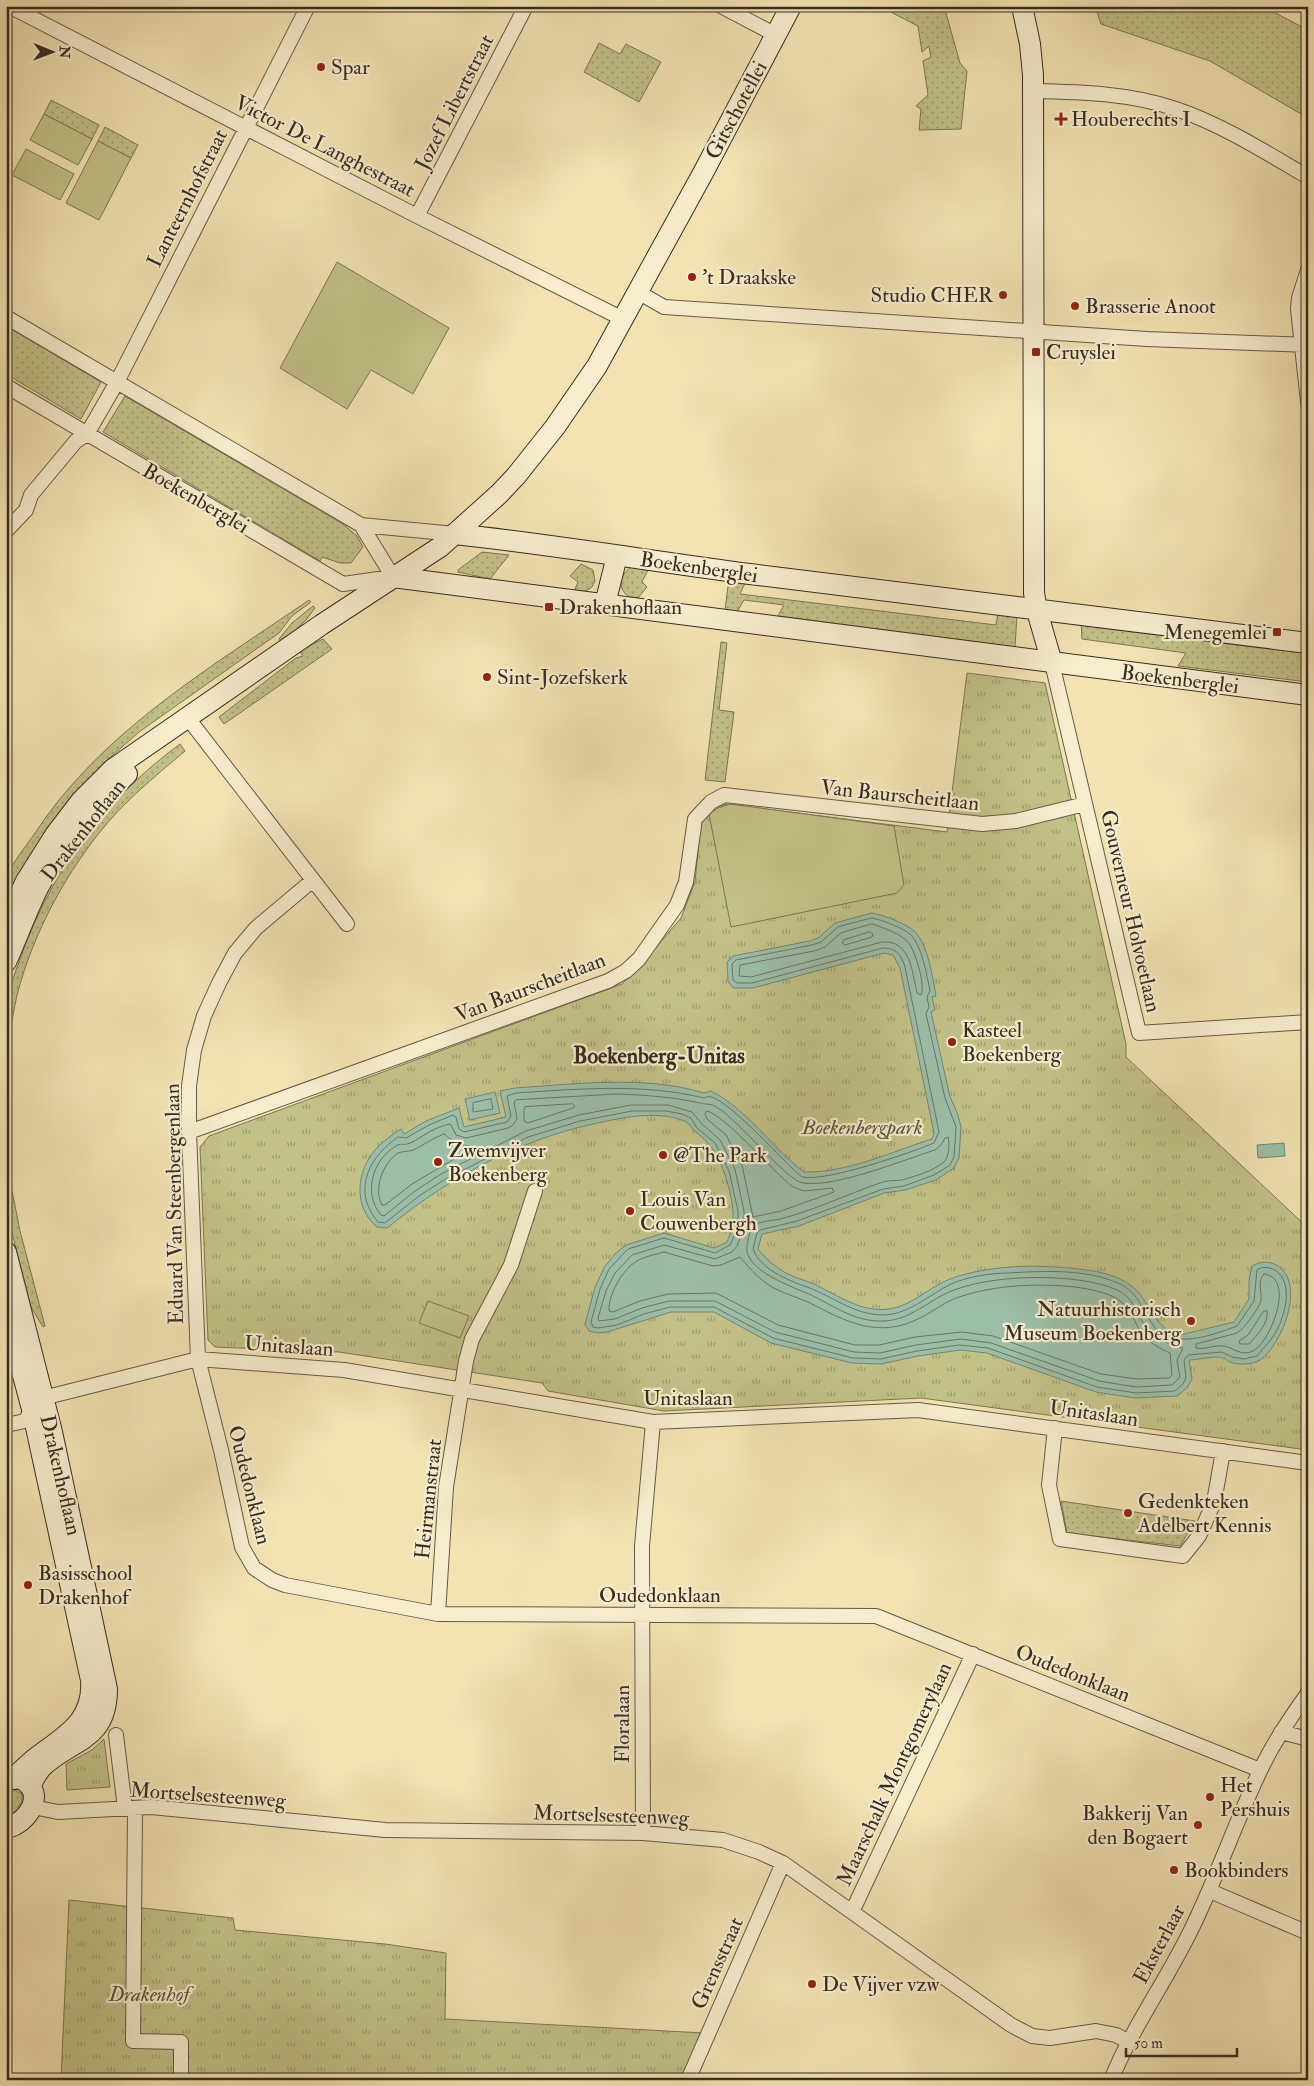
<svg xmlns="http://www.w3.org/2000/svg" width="1314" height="2086" font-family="'IM FELL Double Pica',serif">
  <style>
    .grass { fill: url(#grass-dots); stroke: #7c7655 }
    .park { fill: url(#park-tufts); stroke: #7c7655 }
    .pitch { fill: #c2c188; stroke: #7c7655 }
    .water { fill: #9cbea9; stroke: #738473 }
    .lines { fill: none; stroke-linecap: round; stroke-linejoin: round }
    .shore { stroke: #697566; stroke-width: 1 }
    .street-casing { stroke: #655a46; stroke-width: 16 }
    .secondary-casing { stroke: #362c22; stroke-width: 22 }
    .street { stroke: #f7edce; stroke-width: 14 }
    .secondary { stroke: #f7edce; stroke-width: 20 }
    .poi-dot { fill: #8f2418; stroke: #f7edce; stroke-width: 2 }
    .labels { text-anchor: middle; stroke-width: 4.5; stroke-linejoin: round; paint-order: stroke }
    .poi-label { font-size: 21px; fill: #362c22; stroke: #f7edce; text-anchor: start }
    .street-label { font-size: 21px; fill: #362c22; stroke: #f7edce }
    .park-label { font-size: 21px; font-style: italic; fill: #59513c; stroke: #f7edce }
    .neighbourhood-label { font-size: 22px; font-weight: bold; fill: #362c22; stroke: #f7edce }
  </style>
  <defs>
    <pattern id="grass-dots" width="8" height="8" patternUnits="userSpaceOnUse" patternTransform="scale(1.25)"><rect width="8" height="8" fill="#c2c188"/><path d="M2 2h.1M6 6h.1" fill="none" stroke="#9e9d6f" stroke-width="1.8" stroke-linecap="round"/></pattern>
    <pattern id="park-tufts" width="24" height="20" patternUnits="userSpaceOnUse" patternTransform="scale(1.25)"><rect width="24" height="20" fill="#c2c188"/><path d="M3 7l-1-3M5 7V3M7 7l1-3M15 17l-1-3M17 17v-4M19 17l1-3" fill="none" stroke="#9e9d6f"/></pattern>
  </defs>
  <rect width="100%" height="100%" fill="#f3e3b3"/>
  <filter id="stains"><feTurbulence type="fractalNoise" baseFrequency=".004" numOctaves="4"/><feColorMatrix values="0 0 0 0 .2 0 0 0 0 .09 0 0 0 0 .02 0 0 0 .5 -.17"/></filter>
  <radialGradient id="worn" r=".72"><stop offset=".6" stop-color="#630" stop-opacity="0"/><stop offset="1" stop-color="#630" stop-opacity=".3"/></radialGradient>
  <path class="grass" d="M 879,6 L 944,6 L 960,63 L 967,71 L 961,129 L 919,130 L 921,109 L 916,106 L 928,95 L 923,61 L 931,57 L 929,46 L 922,52 L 918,26 Z
    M 1095,6 L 1262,6 L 1308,30 L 1308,118 L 1210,61 L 1101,24 Z
    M 599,43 L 620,54 L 626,44 L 661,62 L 639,102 L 584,72 Z
    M 51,100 L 99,125 L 92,139 L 44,114 Z
    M 105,127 L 138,145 L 131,158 L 98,141 Z
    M 6,326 L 101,382 L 81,419 L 6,374 Z
    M 125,396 L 343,524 L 357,536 L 363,547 L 351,563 L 340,563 L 322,557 L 320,561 L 103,432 Z
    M 482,552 L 509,555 L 490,579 L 458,572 L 458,570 Z
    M 581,564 L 593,570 L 595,581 L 592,587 L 586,591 L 577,591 L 575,589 L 578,582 L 570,576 Z
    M 631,567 L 649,568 L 642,582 L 647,587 L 638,598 L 629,597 C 617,588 619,576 631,567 Z
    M 729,578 L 746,581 L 740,594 L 996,625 L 998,613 L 1017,615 L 1015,647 L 778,616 L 784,605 L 744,600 L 737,612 L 725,610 Z
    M 309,600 L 311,602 L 292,616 L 279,633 L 139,732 L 105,762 L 70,800 L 6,901 C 6,895 5,888 6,882 C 9,866 24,849 33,836 C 100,732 210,668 309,600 Z
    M 313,606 L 315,608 L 306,620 L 282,643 L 279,639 L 292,623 Z
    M 1081,621 L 1308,647 L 1308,682 L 1178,666 L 1186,653 L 1082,639 Z
    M 323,639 L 332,649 L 224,724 L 219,717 L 296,658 L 303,656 L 299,651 Z
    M 721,642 L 727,643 L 719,710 L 734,712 L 725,782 L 705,780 Z
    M 180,744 L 185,751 C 159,773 132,795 109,821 C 67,870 33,933 17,995 C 13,1014 10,1033 6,1051 C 6,1036 4,1020 6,1005 C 9,987 17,968 23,951 C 55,865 107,798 180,744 Z
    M 6,1160 L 20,1231 L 45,1326 L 43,1327 L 31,1307 L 6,1209 Z
    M 1061,1501 L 1195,1521 L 1180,1546 L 1067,1533 Z
    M 15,1790 L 22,1794 L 22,1801 L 16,1811 L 6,1815 L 6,1793 Z"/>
  <path class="park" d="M 967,673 L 1045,683 L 1126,1044 L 1126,1057 L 1308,1228 L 1308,1450 L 921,1398 L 664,1411 L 548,1391 L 542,1383 L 339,1352 L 215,1347 L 208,1340 L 200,1147 L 209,1136 L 622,984 L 647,958 L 681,918 L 695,882 L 701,822 L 716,807 L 727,804 L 947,832 Z
    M 104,1739 L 110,1787 L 67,1790 L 66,1764 L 92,1750 Z
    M 69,1900 L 233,1918 L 235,1930 L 385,1944 L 446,1953 L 445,2019 L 704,2033 L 684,2080 L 61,2080 Z"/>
  <path class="pitch" d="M 44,114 L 92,139 L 78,165 L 30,140 Z
    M 98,141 L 131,158 L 99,220 L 66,203 Z
    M 26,149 L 74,174 L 60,200 L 12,175 Z
    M 337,262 L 449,328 L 413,394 L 371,370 L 347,409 L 280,368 Z
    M 730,804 L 894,826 L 904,885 L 897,893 L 731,927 L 709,814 L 718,808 Z
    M 428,1301 L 469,1316 L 460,1338 L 419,1323 Z"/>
  <path class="water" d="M 872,913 C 883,915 908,924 915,932 C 928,945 933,978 936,996 L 932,997 L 935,1010 L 931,1012 L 950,1097 L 957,1112 L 961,1127 L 959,1158 L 954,1168 L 936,1180 L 905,1190 L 884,1193 L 799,1226 L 762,1234 L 758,1249 C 766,1259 775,1267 786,1273 C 795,1278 805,1280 814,1284 C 837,1295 862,1313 889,1309 C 912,1306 929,1287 950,1279 C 988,1265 1037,1264 1078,1269 C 1097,1271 1122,1275 1137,1291 C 1152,1307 1156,1330 1180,1335 L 1234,1322 L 1249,1299 L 1249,1280 L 1252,1266 C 1259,1262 1266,1261 1274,1264 C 1308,1279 1283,1344 1260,1360 C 1253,1365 1237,1365 1230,1362 C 1227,1361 1226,1358 1223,1358 C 1216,1355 1197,1360 1189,1360 L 1192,1379 L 1187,1388 L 1177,1396 L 1135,1398 L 1096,1392 L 987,1353 L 960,1350 L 918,1356 L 881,1364 L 852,1363 L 771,1343 L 714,1312 L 671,1312 L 607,1332 L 597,1333 L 589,1331 L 585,1324 L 595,1287 L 605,1266 L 616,1253 L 626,1245 L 664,1233 L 714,1248 L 727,1242 C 729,1237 731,1232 732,1227 C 737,1207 724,1163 711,1147 C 704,1137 694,1132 687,1122 C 664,1112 636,1115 612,1120 C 526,1136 455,1173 387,1228 L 377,1227 C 353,1207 356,1171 376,1149 C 383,1141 392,1135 401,1129 L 404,1134 L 426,1121 L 459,1108 L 464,1127 L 506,1117 L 500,1091 L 515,1088 C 577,1084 644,1075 704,1093 L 711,1091 C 748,1110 771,1147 804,1172 C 847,1173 891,1152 932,1139 L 934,1133 L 900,968 L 893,955 L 884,953 L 753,988 L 733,988 L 728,981 L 727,962 L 733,956 L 810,941 L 818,938 L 835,923 Z
    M 495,1092 L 500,1113 L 470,1120 L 465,1099 Z
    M 1284,1143 L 1285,1156 L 1258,1158 L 1257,1145 Z"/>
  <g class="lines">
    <path class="shore" d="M 872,918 C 882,920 904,928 911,935 C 922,946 927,976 930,991 L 927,997 L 929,1007 L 926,1014 L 945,1098 L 956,1127 L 954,1157 L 950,1165 L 934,1175 L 904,1186 L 883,1189 L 797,1221 L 760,1230 L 757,1233 L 753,1249 C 761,1270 788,1280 807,1287 C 832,1296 853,1314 881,1315 C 906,1316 928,1296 949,1285 C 965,1277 991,1273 1008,1273 C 1045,1271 1090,1268 1124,1286 C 1139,1295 1143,1311 1153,1325 C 1171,1351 1213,1335 1237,1326 L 1254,1301 L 1257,1270 C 1262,1266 1269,1267 1275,1270 C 1293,1282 1286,1311 1278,1328 C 1273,1339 1264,1347 1257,1356 L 1244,1359 L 1232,1357 L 1222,1352 L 1188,1355 L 1184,1360 L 1186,1378 L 1183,1384 L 1175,1391 L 1136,1393 L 1097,1387 L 988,1348 L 959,1345 L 917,1351 L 881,1359 L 853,1358 L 773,1338 L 714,1307 L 670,1307 L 644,1314 L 617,1325 L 598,1328 L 593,1327 L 591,1322 L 600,1289 L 609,1269 L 628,1249 L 664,1238 L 715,1253 L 730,1245 L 738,1228 L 738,1211 L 729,1171 L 715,1143 L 697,1128 L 691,1118 L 682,1114 L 666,1111 L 632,1111 L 580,1121 L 528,1137 L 444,1180 L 419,1196 L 385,1223 L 378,1222 C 352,1191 368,1158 398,1137 L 406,1138 L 429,1125 L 453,1115 L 456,1117 L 459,1129 L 464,1132 L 507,1122 L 511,1116 L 507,1096 L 516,1093 C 579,1089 642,1083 704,1098 C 706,1097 709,1096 711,1097 C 729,1101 778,1155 794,1170 C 797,1173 800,1176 803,1177 C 826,1182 910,1153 934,1143 L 939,1132 L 905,967 C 901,955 897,948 883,948 L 752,983 L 737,983 L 733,980 L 732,964 L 736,960 L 812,945 L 821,942 L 838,927 Z
      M 872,924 C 882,927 901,934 908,942 C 915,950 926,986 921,995 L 917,993 C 912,972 911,940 882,942 L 751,977 L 739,976 L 740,965 L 814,951 L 825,947 L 841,933 Z
      M 870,932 L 873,934 L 872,937 L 845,945 L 842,943 L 844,940 Z
      M 617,1094 C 645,1095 673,1097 700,1103 C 707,1105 712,1103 718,1108 C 738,1120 787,1181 803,1183 C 835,1188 903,1160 935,1150 L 941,1145 L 945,1138 L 948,1137 C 950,1144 949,1157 944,1162 C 933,1171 916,1176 902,1180 C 895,1181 887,1180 880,1183 C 848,1194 817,1209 784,1218 C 776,1221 762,1220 755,1225 C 750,1229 748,1240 747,1246 C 743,1270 793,1287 809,1294 C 832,1305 855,1322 882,1321 C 911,1321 929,1299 954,1290 C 989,1277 1041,1275 1078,1280 C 1092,1282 1108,1285 1121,1292 C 1137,1302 1138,1320 1150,1331 C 1159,1341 1170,1344 1183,1348 L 1177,1360 L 1180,1377 L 1172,1385 L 1136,1387 L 1099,1381 L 991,1343 L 961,1339 L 916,1345 L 880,1353 L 854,1352 L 775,1332 L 715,1301 L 669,1301 L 642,1308 L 615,1319 L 599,1321 L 598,1318 L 606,1291 L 615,1273 L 632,1255 L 664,1245 L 715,1259 L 732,1252 L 737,1246 L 744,1229 L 744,1211 L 735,1169 L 720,1140 L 701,1123 L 692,1112 L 668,1105 L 631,1105 L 579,1115 L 526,1131 L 441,1174 L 415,1191 L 384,1216 L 381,1215 C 363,1194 372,1160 396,1146 C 400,1143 403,1145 407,1144 C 415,1142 423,1135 431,1131 C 436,1128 443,1126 449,1124 L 451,1125 L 456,1135 L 466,1138 L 508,1128 L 513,1125 L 517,1119 L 514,1102 L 516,1100 Z
      M 491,1099 L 493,1109 L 473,1112 L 473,1103 Z
      M 573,1104 L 575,1106 L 573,1108 L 528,1123 L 524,1121 L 524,1109 L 525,1107 Z
      M 707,1111 C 725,1115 773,1172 793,1187 L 804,1191 L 832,1188 L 834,1192 L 781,1211 L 753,1217 L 742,1165 L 726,1135 L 707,1119 L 705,1114 Z
      M 444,1134 L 457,1144 L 470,1146 L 471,1149 L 412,1184 L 385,1205 L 382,1205 C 373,1189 383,1163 398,1153 C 402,1151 408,1152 413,1150 C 424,1145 433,1138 444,1134 Z
      M 664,1252 L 713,1266 L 721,1265 L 740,1257 C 751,1270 763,1284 780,1291 C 789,1295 799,1298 808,1302 C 847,1322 879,1340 922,1317 C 934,1311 946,1301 959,1297 C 995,1285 1037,1283 1075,1287 C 1089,1289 1107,1292 1119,1300 C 1131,1308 1134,1322 1142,1334 C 1148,1342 1161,1349 1170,1353 L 1172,1375 L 1169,1378 L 1137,1379 L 1101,1374 L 993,1336 L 962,1332 L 915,1337 L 879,1345 L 855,1345 L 778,1325 L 716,1293 L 668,1294 L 640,1301 L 613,1312 L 609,1311 C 608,1296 621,1272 634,1263 C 642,1257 654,1255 664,1252 Z
      M 1264,1274 C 1296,1277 1271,1342 1253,1351 C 1241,1357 1233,1347 1223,1346 C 1214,1345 1204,1350 1196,1348 L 1196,1344 L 1237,1333 C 1244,1329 1259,1308 1261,1301 C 1262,1292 1257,1280 1264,1274 Z
      M 1264,1311 L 1267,1311 C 1269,1323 1257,1335 1249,1344 L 1240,1344 L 1239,1341 L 1248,1335 Z"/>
    <g class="street-casing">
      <path id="street" d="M 9,6 L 417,216 L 623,319
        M 721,6 L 776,35
        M 1032,91 C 1080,92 1130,93 1176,109 C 1223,125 1265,152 1308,177
        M 417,216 L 526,6
        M 1308,270 L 1299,298 L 1298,309 L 1308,402
        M 638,292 L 664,307 L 1147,339 L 1308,345
        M 6,317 L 361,525 L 455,534
        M 6,386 L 343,584 L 393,577 L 361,525
        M 6,531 L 26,510 L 31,495 L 76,441 L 87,434 L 117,382 L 308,6
        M 1052,663 L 1139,1033 L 1308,1022
        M 187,717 L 347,924
        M 313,880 L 256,928 L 235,953 L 219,983 L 204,1016 L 194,1050 L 189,1086 L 189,1132 L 198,1359 L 221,1450 L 242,1547 L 254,1568 L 272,1580 L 285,1585 L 438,1614 L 876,1616 L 1260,1770
        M 189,1132 L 608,981 L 626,971 L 639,959 L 677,905 L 686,882 L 695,819 L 711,802 L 724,795 L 982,824 L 1016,821 L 1085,804
        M 43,1398 L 198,1359 L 344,1370 L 653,1422 L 918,1410 L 1308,1463
        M 6,1425 L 25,1421 L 32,1409
        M 1055,1428 L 1049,1485 L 1060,1539 L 1183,1556 L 1199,1536 L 1214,1502 L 1223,1451
        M 438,1614 L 446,1487 L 466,1361 L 472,1339 L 511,1265 L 535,1191
        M 1281,1732 L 1308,1739
        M 116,1735 L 125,1808
        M 33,1807 L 58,1812 L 151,1807 L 385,1830 L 643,1833 L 723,1840 L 759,1852 L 783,1863 L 1011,2025 L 1032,2036 L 1050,2038 L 1096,2031 L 1116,2035 L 1129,2042
        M 135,1808 L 133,2041 L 181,2042 L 181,2080
        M 643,1833 L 642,1546 L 653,1422
        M 1210,1891 L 1308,1933
        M 852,1912 L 973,1654
        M 688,2080 L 783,1863
        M 1111,2080 C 1133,2026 1167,1980 1192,1928 C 1217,1877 1235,1823 1260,1771 C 1273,1743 1290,1718 1308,1693"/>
    </g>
    <g class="secondary-casing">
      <path id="secondary" d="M 1022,6 L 1030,44 L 1033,75 L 1034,593 L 1037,611 L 1052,663
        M 455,534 C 554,545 652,561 750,574 C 936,598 1122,621 1308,643
        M 393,577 L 1308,695
        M 605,604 L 617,556
        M 6,925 L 26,881 L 55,835 L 81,801 L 113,769 L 321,625 L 440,547 L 499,494 L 516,476 L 555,427 L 597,366 L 703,173 L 791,6
        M 6,962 C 17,938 26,912 38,888 C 58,849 94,804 127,774
        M 6,1252 L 52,1432 L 107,1689 C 107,1741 72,1739 43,1766 C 37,1772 34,1779 30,1786
        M 6,1312 L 32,1409 L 91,1680 C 95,1735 43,1742 14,1779
        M 6,1828 C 28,1824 48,1792 21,1779"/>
    </g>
    <use href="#street" class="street"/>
    <use href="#secondary" class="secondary"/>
  </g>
  <g class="poi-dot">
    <circle cx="321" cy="67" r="5"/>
    <path d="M1058.5 111.5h5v5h5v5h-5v5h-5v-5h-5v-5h5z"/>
    <circle cx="692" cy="277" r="5"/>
    <circle cx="1003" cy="295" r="5"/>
    <circle cx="1075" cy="306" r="5"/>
    <rect x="1031" y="347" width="10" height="10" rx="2.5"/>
    <rect x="544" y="602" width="10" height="10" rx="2.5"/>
    <rect x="1272" y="627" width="10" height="10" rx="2.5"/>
    <circle cx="487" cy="677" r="5"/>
    <circle cx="952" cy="1042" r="5"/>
    <circle cx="663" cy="1155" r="5"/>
    <circle cx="438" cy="1162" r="5"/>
    <circle cx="630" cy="1211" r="5"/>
    <circle cx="1191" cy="1321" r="5"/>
    <circle cx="1128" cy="1513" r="5"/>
    <circle cx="28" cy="1585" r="5"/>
    <circle cx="1210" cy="1797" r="5"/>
    <circle cx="1198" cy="1825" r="5"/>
    <circle cx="1174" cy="1870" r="5"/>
    <circle cx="812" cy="1984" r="5"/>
  </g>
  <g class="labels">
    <g class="poi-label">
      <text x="331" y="74">Spar</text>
      <text x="1071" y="126">Houberechts I</text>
      <text x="702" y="284">'t Draakske</text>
      <text x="993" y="302" text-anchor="end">Studio CHER</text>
      <text x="1085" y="313">Brasserie Anoot</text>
      <text x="1046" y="359">Cruyslei</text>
      <text x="559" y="614">Drakenhoflaan</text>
      <text x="1267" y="639" text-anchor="end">Menegemlei</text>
      <text x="497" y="684">Sint-Jozefskerk</text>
      <text x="962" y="1037">Kasteel<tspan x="962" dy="24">Boekenberg</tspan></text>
      <text x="448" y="1157">Zwemvijver<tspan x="448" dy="24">Boekenberg</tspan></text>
      <text x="673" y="1162">@The Park</text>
      <text x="640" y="1206">Louis Van<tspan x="640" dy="24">Couwenbergh</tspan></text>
      <text x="1181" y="1316" text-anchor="end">Natuurhistorisch<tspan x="1181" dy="24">Museum Boekenberg</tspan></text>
      <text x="1138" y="1508">Gedenkteken<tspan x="1138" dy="24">Adelbert Kennis</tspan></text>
      <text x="38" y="1580">Basisschool<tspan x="38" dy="24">Drakenhof</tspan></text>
      <text x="1220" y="1792">Het<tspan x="1220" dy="24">Pershuis</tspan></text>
      <text x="1188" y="1820" text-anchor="end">Bakkerij Van<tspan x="1188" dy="24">den Bogaert</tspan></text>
      <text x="1184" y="1877">Bookbinders</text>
      <text x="822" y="1991">De Vijver vzw</text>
    </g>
    <g class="street-label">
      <text transform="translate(454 102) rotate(-63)" y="7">Jozef Libertstraat</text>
      <text transform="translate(736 110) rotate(-62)" y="7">Gitschotellei</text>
      <text transform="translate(325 146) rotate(27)" y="7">Victor De Langhestraat</text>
      <text transform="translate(187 198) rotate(-63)" y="7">Lanteernhofstraat</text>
      <text transform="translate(196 498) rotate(30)" y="7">Boekenberglei</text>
      <text transform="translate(699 567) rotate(8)" y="7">Boekenberglei</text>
      <text transform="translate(1180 679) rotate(7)" y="7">Boekenberglei</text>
      <text transform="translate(900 795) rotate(6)" y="7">Van Baurscheitlaan</text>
      <text transform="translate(83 830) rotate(-52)" y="7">Drakenhoflaan</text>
      <text transform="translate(1131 911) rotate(77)" y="7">Gouverneur Holvoetlaan</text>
      <text transform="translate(530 987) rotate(-21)" y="7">Van Baurscheitlaan</text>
      <text transform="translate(174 1204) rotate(-91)" y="7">Eduard Van Steenbergenlaan</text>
      <text transform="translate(289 1346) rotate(4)" y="7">Unitaslaan</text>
      <text x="688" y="1405">Unitaslaan</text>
      <text transform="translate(1094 1413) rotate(8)" y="7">Unitaslaan</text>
      <text transform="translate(61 1475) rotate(77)" y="7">Drakenhoflaan</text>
      <text transform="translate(250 1485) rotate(76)" y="7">Oudedonklaan</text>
      <text transform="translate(428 1499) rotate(-84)" y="7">Heirmanstraat</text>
      <text x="660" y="1602">Oudedonklaan</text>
      <text transform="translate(1073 1673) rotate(22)" y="7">Oudedonklaan</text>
      <text transform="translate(622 1724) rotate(-90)" y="7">Floralaan</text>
      <text transform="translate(894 1774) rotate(-65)" y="7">Maarschalk Montgomerylaan</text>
      <text transform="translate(208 1795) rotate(4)" y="7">Mortselsesteenweg</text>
      <text transform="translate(611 1815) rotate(2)" y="7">Mortselsesteenweg</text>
      <text transform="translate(1159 1944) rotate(-62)" y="7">Eksterlaar</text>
      <text transform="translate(717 1963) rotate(-66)" y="7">Grensstraat</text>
    </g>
    <g class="park-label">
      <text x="862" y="1134">Boekenbergpark</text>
      <text x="149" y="2001">Drakenhof</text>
    </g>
    <g class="neighbourhood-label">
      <text x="659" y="1063">Boekenberg-Unitas</text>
    </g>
  </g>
  <rect width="1314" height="2086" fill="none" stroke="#f3e3b3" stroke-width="25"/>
  <rect x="8" y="8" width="1299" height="2071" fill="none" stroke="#362c22" stroke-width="2.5"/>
  <rect x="12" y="12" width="1289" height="2061" fill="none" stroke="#362c22"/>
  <g transform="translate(52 52) rotate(91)" stroke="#f7edce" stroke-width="4" paint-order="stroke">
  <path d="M0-4L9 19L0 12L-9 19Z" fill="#362c22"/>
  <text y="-8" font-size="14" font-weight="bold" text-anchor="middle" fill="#362c22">N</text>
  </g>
  <path d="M1126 2048v8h111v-8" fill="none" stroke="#362c22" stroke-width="2.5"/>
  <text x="1134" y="2048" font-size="15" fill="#362c22" stroke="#f7edce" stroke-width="4" paint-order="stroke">50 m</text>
  <rect width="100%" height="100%" filter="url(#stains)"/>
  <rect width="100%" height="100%" fill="url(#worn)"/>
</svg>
